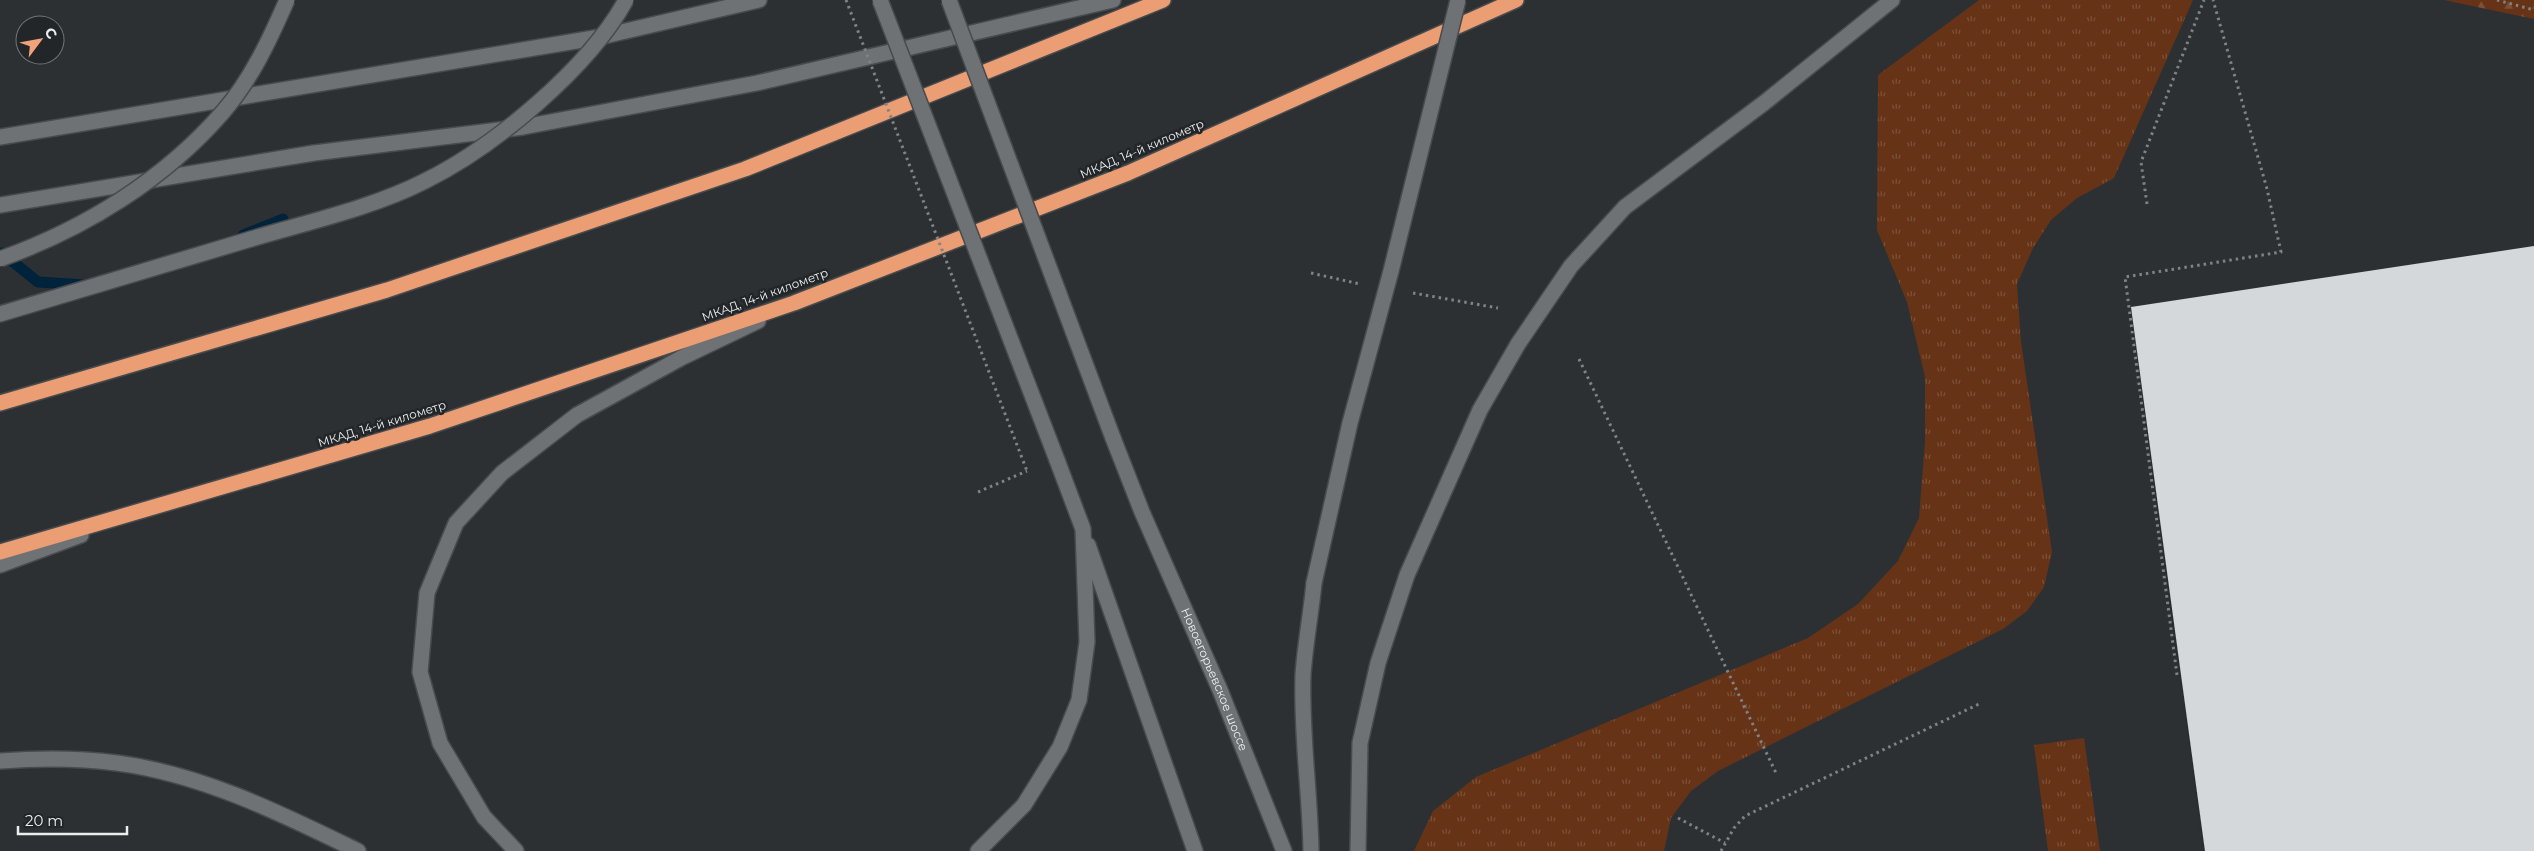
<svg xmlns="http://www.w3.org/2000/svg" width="2534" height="851" font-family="Montserrat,sans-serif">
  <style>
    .grass { fill: url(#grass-tufts) }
    .forest { fill: url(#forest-firs) }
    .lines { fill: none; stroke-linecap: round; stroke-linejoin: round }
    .stream { stroke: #00233c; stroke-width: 11 }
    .building { fill: #d5d8db; filter: url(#shadow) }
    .secondary-casing { stroke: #484b4d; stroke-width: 18 }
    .highway-casing { stroke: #484b4d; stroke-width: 18 }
    .path { stroke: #808284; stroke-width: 3; stroke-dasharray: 2.5 4; stroke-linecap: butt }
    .secondary { stroke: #6f7275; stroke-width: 15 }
    .highway { stroke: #eb9d74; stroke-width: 15 }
    .secondary-bridge-casing { stroke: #484b4d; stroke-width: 18; stroke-linecap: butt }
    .path-bridge { stroke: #808284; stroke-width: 3; stroke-dasharray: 2.5 4; stroke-linecap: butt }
    .secondary-bridge { stroke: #6f7275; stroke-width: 15 }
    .labels { text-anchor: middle; stroke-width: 5; stroke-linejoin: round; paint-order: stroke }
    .street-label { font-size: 12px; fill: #ebedef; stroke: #232628 }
  </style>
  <defs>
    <pattern id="grass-tufts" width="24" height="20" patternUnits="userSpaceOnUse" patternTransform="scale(1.25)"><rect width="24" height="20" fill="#663316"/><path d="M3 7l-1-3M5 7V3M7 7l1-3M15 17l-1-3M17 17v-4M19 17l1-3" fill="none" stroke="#7c5138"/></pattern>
    <pattern id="forest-firs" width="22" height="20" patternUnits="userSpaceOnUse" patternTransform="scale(1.25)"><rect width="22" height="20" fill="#663316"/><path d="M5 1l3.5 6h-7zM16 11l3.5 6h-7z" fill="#7c5138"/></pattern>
    <filter id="shadow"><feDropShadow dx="3" dy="5.5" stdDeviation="2.5" flood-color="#0009"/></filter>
  </defs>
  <rect width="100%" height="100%" fill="#2d3032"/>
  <path class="grass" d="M 1979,0 L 2193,0 L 2114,178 L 2077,198 L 2051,220 L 2033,248 L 2017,284 L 2021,342 L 2052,552 L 2044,587 L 2027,611 L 2003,629 L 1718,771 L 1691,791 L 1671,818 L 1664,851 L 1414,851 L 1433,811 L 1476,777 L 1808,638 L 1858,604 L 1898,561 L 1919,518 L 1925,442 L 1925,377 L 1907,302 L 1877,230 L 1878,75 Z
    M 2084,738 L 2100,851 L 2048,851 L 2034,745 Z"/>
  <path class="forest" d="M 2444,0 L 2534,0 L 2534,19 Z"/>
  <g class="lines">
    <path class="stream" d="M 243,235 L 283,219
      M 2,253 L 38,282 L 85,285"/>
  </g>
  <path class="building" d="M 2534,246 L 2534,851 L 2205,851 L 2131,307 Z"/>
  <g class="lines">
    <g class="secondary-casing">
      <g id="secondary">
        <path d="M 0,137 L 600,37 L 759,0"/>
        <path d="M 0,205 L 314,153 L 523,127 L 757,83 L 1113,0"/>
        <path d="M 0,314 L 251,239"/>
        <path id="s1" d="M 1113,438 L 1142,512 L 1220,690 L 1284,851"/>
        <path d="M 1088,545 L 1195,851"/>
        <path d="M 0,565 L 81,535"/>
        <path d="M 0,761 C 38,758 79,758 117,763 C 202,774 282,814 358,851"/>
        <path d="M 516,851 L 484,817 L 440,743 L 420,672 L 427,593 L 456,523 L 502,473 L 577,415 L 681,358 L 758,321"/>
        <path d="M 978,851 L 1024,805 L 1060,747 L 1079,700 L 1087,642 L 1083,529 L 1057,460"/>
        <path d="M 1311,851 C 1310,792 1301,734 1303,675 C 1305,645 1311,614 1314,583"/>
        <path d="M 1358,851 L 1360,743 L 1378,663 L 1407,575 L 1480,410 L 1518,344 L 1571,266 L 1625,207 L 1764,103 L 1892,0"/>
      </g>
    </g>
    <g class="highway-casing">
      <path id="highway" d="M 0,403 L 387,290 L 745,169 L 1163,0
        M 0,552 L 430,426 L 794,303 L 1128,173 L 1516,0"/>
    </g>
    <path class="path" d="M 2497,0 L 2534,10
      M 2147,204 L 2141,162 L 2204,0
      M 1311,273 L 1360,284
      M 1413,293 L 1498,308
      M 1579,359 L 1776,773
      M 978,492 L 1027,471
      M 2177,675 L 2125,277 L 2281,252 L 2267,189 L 2213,0
      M 1678,818 L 1725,843
      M 1721,851 L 1734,828 L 1745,816 L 1981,703"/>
    <use href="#secondary" class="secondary"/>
    <use href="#highway" class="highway"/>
    <g class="secondary-bridge-casing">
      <path id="secondary-bridge" d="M 880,0 L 1057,460
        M 949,0 L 1113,438
        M 251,239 C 308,222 372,208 425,181 C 494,147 589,68 626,0
        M 0,259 C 84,229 164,180 223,112 C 251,80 270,39 287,0
        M 1314,583 L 1350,423 L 1391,271 L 1458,0"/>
    </g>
    <path class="path-bridge" d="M 846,0 L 1027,471"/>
    <use href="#secondary-bridge" class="secondary-bridge"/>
  </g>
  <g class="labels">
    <g class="street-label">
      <text transform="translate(1142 149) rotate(-23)" y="4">МКАД, 14-й километр</text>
      <text transform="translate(765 295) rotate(-20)" y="4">МКАД, 14-й километр</text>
      <text transform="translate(382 424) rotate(-17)" y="4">МКАД, 14-й километр</text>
      <text dy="4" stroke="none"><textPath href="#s1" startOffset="262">Новоегорьевское шоссе</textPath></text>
    </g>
  </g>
  <g transform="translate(40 40) rotate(58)"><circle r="24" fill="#232628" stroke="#737678"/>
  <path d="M0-4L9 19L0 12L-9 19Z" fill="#f0a27a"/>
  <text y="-8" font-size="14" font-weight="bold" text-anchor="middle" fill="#ebedef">С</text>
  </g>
  <path d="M18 826v8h109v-8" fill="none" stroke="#ebedef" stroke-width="2.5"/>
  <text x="25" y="826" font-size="15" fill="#ebedef" stroke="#232628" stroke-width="4" paint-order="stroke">20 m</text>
</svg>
